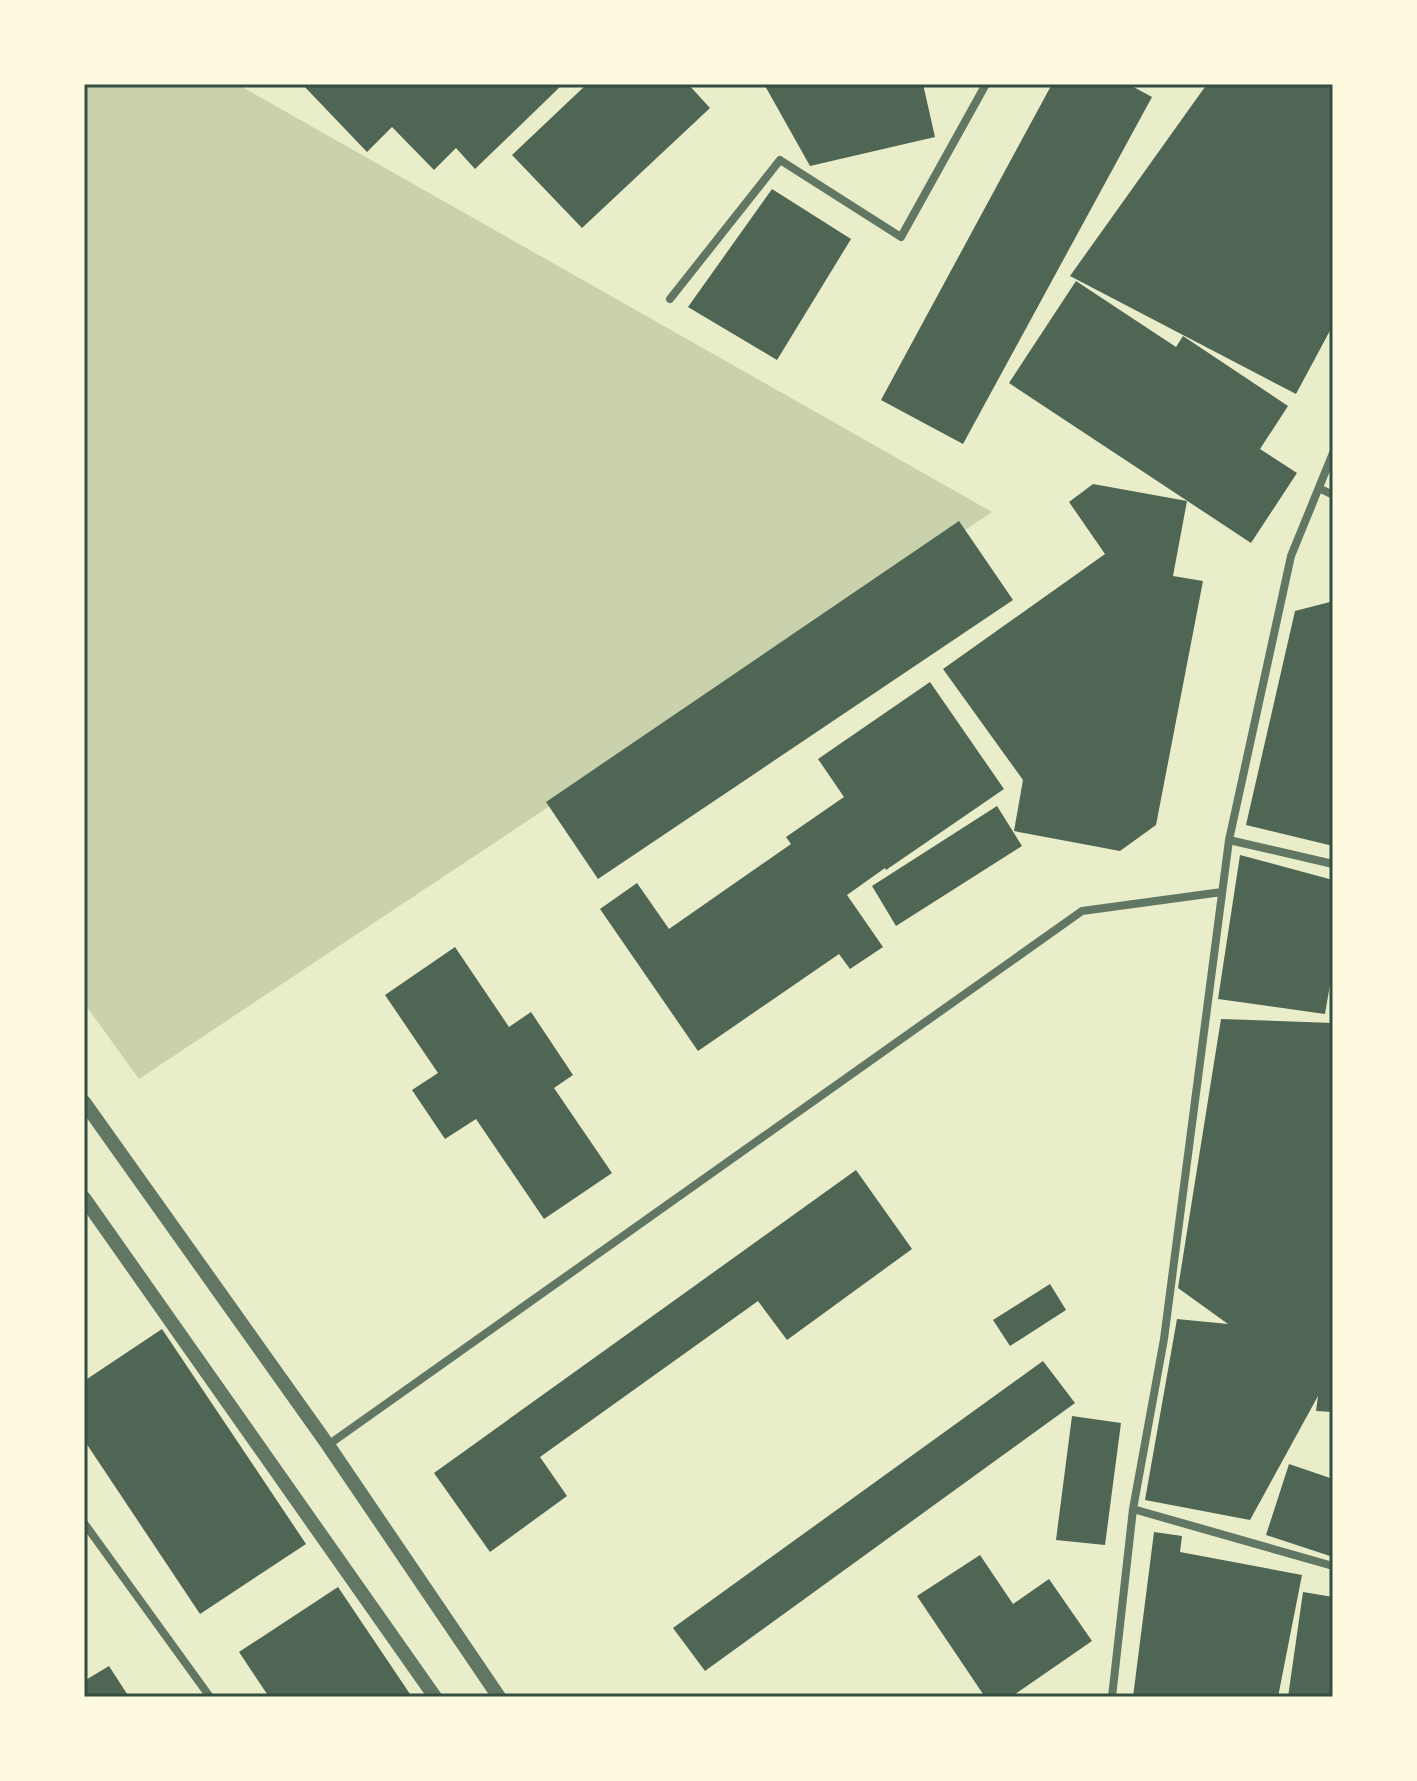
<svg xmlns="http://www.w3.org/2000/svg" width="1417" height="1781" font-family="Montserrat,sans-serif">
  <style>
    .green { fill: #cad2ad }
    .building { fill: #4f6655 }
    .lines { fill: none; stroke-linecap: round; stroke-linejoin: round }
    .minor { stroke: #617663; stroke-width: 8 }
    .tertiary { stroke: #617663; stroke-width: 14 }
    .neatline { fill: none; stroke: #344e41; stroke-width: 3 }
  </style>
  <rect width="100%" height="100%" fill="#e9edc9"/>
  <path class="green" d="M 84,84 L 237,84 L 992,512 L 139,1079 L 84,1003 Z"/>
  <path class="building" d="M 302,84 L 563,84 L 475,169 L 456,148 L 434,170 L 392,127 L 367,152 Z
    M 587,84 L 688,84 L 710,108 L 582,228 L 512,155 Z
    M 764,84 L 923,84 L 935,137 L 810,166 Z
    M 1052,84 L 1128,84 L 1152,97 L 963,444 L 881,400 Z
    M 1207,84 L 1333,84 L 1333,325 L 1296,394 L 1070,276 Z
    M 772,189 L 851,239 L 777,360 L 688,307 Z
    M 1076,281 L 1176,347 L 1183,336 L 1288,406 L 1260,449 L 1297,473 L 1251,543 L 1009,383 Z
    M 1093,484 L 1187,501 L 1173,576 L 1203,581 L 1156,825 L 1120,851 L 1014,831 L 1023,780 L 943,669 L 1105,554 L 1069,502 Z
    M 959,521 L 1013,600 L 598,879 L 546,802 Z
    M 1332,594 L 1333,594 L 1333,846 L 1246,825 L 1295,611 L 1330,602 Z
    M 930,682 L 1004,789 L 886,870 L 885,868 L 847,895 L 883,947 L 850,969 L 839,954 L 698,1051 L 600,909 L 637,883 L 669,929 L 791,844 L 786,837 L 844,797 L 818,759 Z
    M 997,806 L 1022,846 L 896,926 L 872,886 Z
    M 1240,855 L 1333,880 L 1333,967 L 1325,1014 L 1218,999 Z
    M 455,947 L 509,1027 L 531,1012 L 573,1075 L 554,1088 L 612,1173 L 544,1219 L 476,1119 L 445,1139 L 412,1090 L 438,1073 L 385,995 Z
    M 1221,1019 L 1333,1023 L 1333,1412 L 1316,1411 L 1318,1396 L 1250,1520 L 1145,1500 L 1177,1319 L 1228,1324 L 1178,1288 Z
    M 856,1170 L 912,1249 L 787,1340 L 758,1301 L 540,1457 L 567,1496 L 490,1552 L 434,1473 Z
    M 1050,1284 L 1066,1310 L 1010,1346 L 993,1320 Z
    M 162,1329 L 306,1544 L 200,1614 L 84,1440 L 84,1381 Z
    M 1043,1361 L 1075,1403 L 705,1671 L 673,1628 Z
    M 1072,1416 L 1121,1423 L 1105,1545 L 1056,1540 Z
    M 1289,1464 L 1333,1479 L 1333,1557 L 1266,1535 Z
    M 1154,1532 L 1182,1536 L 1180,1552 L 1302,1575 L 1278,1697 L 1133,1697 Z
    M 980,1555 L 1013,1604 L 1049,1579 L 1092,1641 L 1011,1697 L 985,1697 L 917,1596 Z
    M 338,1587 L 412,1697 L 269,1697 L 239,1652 Z
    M 1303,1592 L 1333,1597 L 1333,1697 L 1288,1697 Z
    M 109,1666 L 129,1697 L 84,1697 L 84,1681 Z"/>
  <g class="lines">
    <path class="minor" d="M 670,299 L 780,160 L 901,237 L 986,84
      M 1319,488 L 1333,495
      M 1229,840 L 1333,864
      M 328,1445 L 1082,911 L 1222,892
      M 1133,1509 L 1333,1566
      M 84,1523 L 210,1697
      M 1112,1697 L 1133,1509 L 1164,1339 L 1229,840 L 1291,556 L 1333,453"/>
    <path class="tertiary" d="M 84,1102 L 328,1445 L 499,1697
      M 84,1198 L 435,1697"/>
  </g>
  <rect width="1417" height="1781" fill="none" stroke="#fefae0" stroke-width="172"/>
  <rect x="86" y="86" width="1245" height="1609" class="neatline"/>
</svg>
